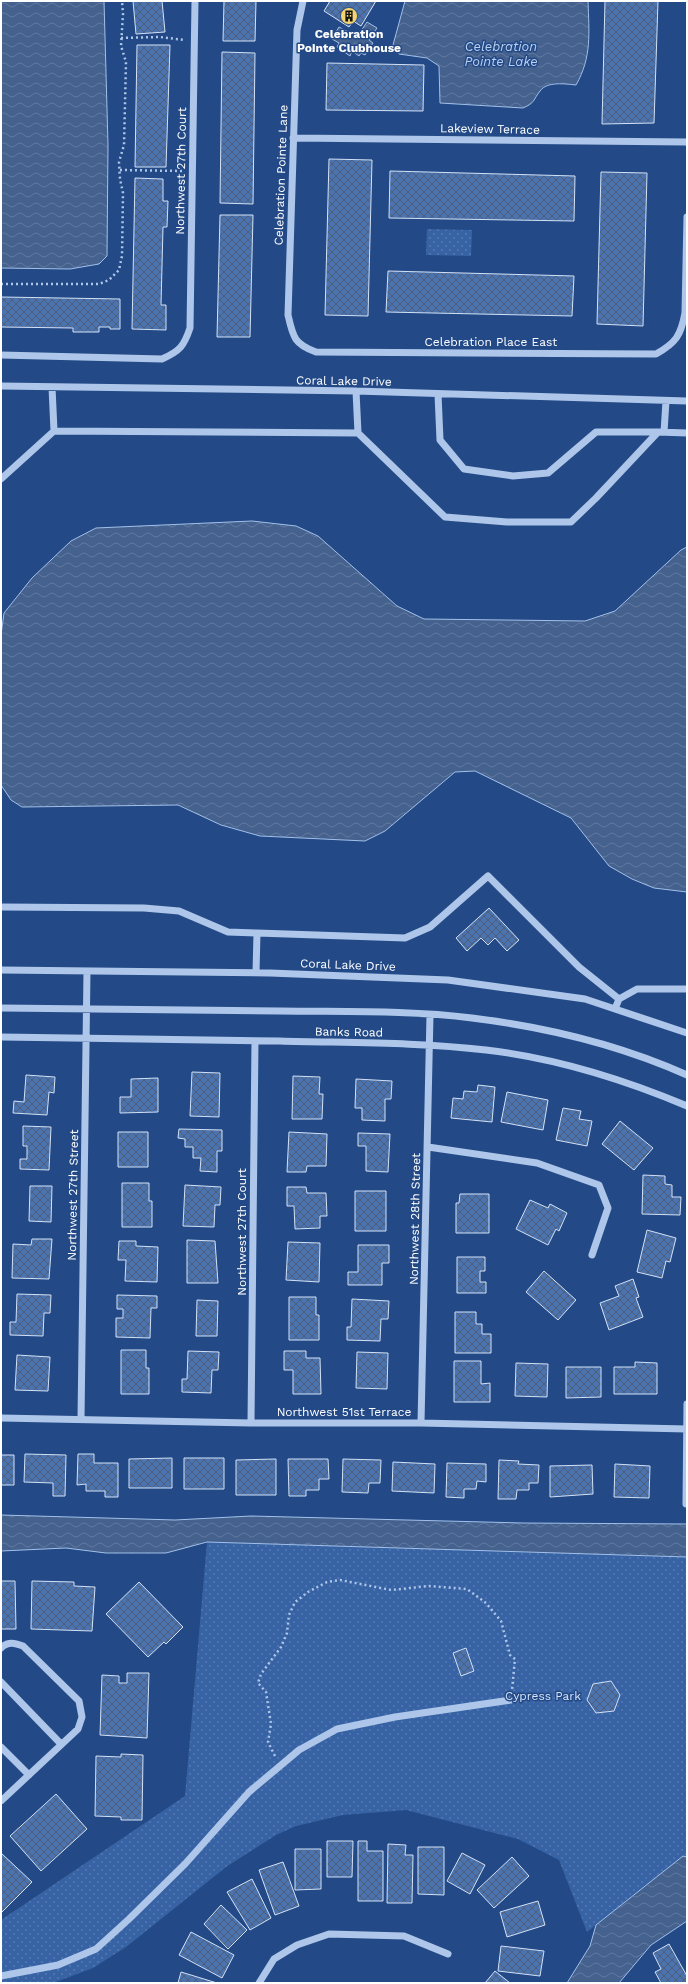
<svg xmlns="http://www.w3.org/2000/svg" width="688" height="1984" font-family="'Work Sans',sans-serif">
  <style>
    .park { fill: url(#park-dots) }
    .water { fill: url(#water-waves); stroke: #a2c0ea }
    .building { fill: url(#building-cross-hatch); stroke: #d3e1f7 }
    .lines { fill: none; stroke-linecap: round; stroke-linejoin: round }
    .path { stroke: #aec6e9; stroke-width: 2.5; stroke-dasharray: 2 3; stroke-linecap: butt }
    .minor { stroke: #aec6e9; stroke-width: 7 }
    .labels { text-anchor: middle; stroke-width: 3; stroke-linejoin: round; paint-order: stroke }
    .poi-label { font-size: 12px; font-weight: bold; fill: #fff; stroke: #234a87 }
    .street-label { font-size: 12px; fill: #fff; stroke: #234a87 }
    .park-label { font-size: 12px; fill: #d3e1f7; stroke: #234a87 }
    .water-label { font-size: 13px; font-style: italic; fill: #bad0f1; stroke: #234a87 }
  </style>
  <defs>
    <pattern id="park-dots" width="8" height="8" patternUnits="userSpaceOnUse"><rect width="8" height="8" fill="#3763a4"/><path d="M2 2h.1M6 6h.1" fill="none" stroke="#557ab2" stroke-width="1.8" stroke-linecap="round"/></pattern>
    <pattern id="water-waves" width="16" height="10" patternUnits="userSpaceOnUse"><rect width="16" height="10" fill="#45618e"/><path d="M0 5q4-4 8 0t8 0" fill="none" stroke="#61799f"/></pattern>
    <pattern id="building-cross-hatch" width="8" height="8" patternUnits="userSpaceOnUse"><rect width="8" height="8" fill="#4b73af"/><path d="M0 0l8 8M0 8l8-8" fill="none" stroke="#4c5e79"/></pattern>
  </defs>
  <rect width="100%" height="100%" fill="#234a87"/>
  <path class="park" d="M 427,229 L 472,230 L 471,256 L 426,255 Z
    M 207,1542 L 687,1557 L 687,1857 L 683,1856 L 587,1932 L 559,1860 L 518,1839 L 406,1810 L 343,1815 L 296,1826 L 276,1835 L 226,1867 L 126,1947 L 93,1968 L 53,1983 L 1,1983 L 1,1920 L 185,1796 Z"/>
  <path class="water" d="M 1,1 L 104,1 L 108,145 L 107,256 L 99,264 L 70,269 L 1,268 Z
    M 405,1 L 588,1 C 589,33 592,57 576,85 C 566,84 547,81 540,91 C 533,100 535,103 523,108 L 440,103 L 439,66 L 427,58 L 399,54 L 393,45 Z
    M 367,22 L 377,28 L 369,40 L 373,43 L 365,55 L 361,53 L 359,56 L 352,51 L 350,56 L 337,47 L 339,43 L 332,39 L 339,27 L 357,37 Z
    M 252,521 L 296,526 L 318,536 L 397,606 L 424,619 L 585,621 L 615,611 L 681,550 L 687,547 L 687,892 L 654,888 L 632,879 L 609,866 L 571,818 L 475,771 L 455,772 L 385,831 L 365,841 L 260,836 L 221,825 L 178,805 L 22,807 L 11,800 L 1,785 L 1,635 L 4,613 L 32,578 L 71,541 L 96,528 Z
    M 1,1515 L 175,1520 L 251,1516 L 523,1523 L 687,1524 L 687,1557 L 207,1542 L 166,1553 L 106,1553 L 66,1548 L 1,1551 Z
    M 683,1856 L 687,1857 L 687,1921 L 651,1945 L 619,1983 L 567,1983 L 590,1946 L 596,1925 Z"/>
  <path class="building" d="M 133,1 L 162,1 L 165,32 L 136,34 Z
    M 224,1 L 256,1 L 255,41 L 223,41 Z
    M 330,1 L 376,1 L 361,26 L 353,21 L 349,27 L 324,11 Z
    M 605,1 L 658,1 L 654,123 L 602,124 Z
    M 137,45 L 170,45 L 166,167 L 135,167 Z
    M 222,52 L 255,53 L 253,204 L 220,203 Z
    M 327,63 L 424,65 L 423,111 L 326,110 Z
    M 329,159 L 372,160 L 368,316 L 325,315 Z
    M 390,171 L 575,176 L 574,221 L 389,218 Z
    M 601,172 L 647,173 L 643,326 L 597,324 Z
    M 135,178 L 163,179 L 163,201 L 168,201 L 167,227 L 163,227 L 161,305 L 166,305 L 166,330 L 132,329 Z
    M 220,215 L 253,215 L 250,337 L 217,337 Z
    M 388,271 L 574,276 L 572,316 L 386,312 Z
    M 1,297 L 120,299 L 120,329 L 110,329 L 110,327 L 99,327 L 99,332 L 73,332 L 73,328 L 1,327 Z
    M 489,908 L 519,940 L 507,951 L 495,938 L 488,945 L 481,938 L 467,951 L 456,938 Z
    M 192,1072 L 220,1073 L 219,1117 L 190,1116 Z
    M 26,1075 L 55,1077 L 54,1093 L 49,1092 L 47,1115 L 13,1113 L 14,1101 L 24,1102 Z
    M 293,1076 L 320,1077 L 319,1094 L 323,1094 L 322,1119 L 292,1119 Z
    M 158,1078 L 158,1112 L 120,1113 L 120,1097 L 131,1097 L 131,1079 Z
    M 356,1079 L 392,1081 L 391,1099 L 385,1099 L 385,1121 L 362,1120 L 362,1108 L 355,1108 Z
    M 478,1085 L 495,1087 L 492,1122 L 451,1118 L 453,1098 L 463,1099 L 464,1091 L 477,1092 Z
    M 507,1092 L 548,1100 L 543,1130 L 501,1122 Z
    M 563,1108 L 581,1111 L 579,1119 L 592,1121 L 587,1146 L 556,1140 Z
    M 620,1121 L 653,1148 L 634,1170 L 602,1144 Z
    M 23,1126 L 51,1127 L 49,1170 L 20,1169 L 20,1159 L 27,1159 L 27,1146 L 23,1146 Z
    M 179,1129 L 222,1130 L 222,1151 L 217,1151 L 217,1172 L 200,1171 L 201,1158 L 193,1158 L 193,1147 L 185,1147 L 185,1139 L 178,1138 Z
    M 118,1132 L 148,1132 L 148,1167 L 118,1167 Z
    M 289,1132 L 327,1134 L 326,1166 L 307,1166 L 306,1172 L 287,1172 Z
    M 358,1133 L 390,1134 L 388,1172 L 366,1171 L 366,1146 L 358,1146 Z
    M 643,1175 L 665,1176 L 665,1184 L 672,1185 L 672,1197 L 681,1197 L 680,1215 L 642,1214 Z
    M 122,1183 L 149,1183 L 149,1201 L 152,1201 L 152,1227 L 122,1227 Z
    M 185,1185 L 221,1187 L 220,1205 L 215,1205 L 214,1227 L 183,1226 Z
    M 30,1186 L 52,1186 L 51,1222 L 29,1221 Z
    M 287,1187 L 306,1187 L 307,1193 L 326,1193 L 327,1216 L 320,1216 L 320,1228 L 295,1229 L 294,1206 L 287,1206 Z
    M 355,1191 L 386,1191 L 386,1231 L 355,1231 Z
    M 460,1194 L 489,1194 L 489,1233 L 456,1233 L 456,1203 L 459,1203 Z
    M 530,1200 L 548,1208 L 550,1204 L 567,1213 L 559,1231 L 556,1229 L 548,1245 L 516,1229 Z
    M 647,1230 L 676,1238 L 670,1262 L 666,1261 L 662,1278 L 637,1272 Z
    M 32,1239 L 52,1239 L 49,1279 L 12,1278 L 13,1244 L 31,1245 Z
    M 187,1240 L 215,1241 L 218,1283 L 187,1283 Z
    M 119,1241 L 136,1241 L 136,1246 L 158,1247 L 157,1282 L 125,1281 L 126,1260 L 118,1260 Z
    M 288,1242 L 320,1243 L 319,1282 L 286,1280 Z
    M 358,1245 L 389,1245 L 389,1263 L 382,1263 L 382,1285 L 348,1285 L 348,1272 L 358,1272 Z
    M 457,1257 L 485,1257 L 485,1271 L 480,1271 L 480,1282 L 486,1282 L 486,1293 L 457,1293 Z
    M 544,1271 L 576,1300 L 558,1320 L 526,1292 Z
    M 633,1279 L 639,1297 L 636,1298 L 643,1317 L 609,1330 L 600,1303 L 619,1296 L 615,1286 Z
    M 17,1294 L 51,1295 L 50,1313 L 44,1313 L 43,1336 L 10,1335 L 10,1322 L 16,1322 Z
    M 117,1295 L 157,1296 L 157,1308 L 151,1308 L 150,1338 L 116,1337 L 116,1318 L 123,1318 L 123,1309 L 117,1309 Z
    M 289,1297 L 316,1297 L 316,1315 L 319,1315 L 319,1340 L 289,1340 Z
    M 352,1299 L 389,1301 L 388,1319 L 381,1319 L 380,1341 L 347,1340 L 347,1327 L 351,1327 Z
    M 197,1300 L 218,1301 L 217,1336 L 196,1336 Z
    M 455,1312 L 476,1312 L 476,1324 L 482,1324 L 482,1334 L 491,1334 L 491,1353 L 455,1353 Z
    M 121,1350 L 146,1350 L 146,1368 L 149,1368 L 149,1394 L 121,1394 Z
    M 188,1351 L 219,1352 L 218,1370 L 212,1370 L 211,1393 L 182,1392 L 182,1379 L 187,1379 Z
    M 284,1351 L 306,1351 L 306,1358 L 320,1358 L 321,1394 L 293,1394 L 293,1370 L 284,1370 Z
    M 357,1352 L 388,1353 L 387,1389 L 356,1388 Z
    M 17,1355 L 50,1357 L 48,1391 L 15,1390 Z
    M 454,1361 L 481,1361 L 481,1384 L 490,1383 L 490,1402 L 454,1402 Z
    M 635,1362 L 657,1363 L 657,1394 L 614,1394 L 614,1367 L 635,1367 Z
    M 516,1363 L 548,1364 L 547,1397 L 515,1396 Z
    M 566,1367 L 601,1367 L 601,1397 L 566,1398 Z
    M 25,1454 L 66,1455 L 65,1496 L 53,1496 L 53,1483 L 24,1482 Z
    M 78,1454 L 94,1454 L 94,1463 L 118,1463 L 118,1497 L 105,1497 L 105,1491 L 86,1491 L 86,1484 L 77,1485 Z
    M 1,1455 L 14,1455 L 14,1485 L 1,1485 Z
    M 172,1458 L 172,1488 L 129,1488 L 129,1459 Z
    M 184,1458 L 224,1458 L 224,1489 L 184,1489 Z
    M 276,1459 L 276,1495 L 236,1495 L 236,1460 Z
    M 288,1459 L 328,1459 L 329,1479 L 319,1479 L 319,1490 L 306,1490 L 306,1496 L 289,1496 Z
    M 343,1459 L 381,1460 L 380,1483 L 369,1483 L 368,1493 L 342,1492 Z
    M 499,1460 L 519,1461 L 518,1464 L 539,1465 L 538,1483 L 529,1483 L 529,1490 L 517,1490 L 516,1499 L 498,1499 Z
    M 393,1462 L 435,1464 L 434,1493 L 392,1491 Z
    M 447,1463 L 486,1464 L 486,1482 L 477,1481 L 476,1489 L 464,1489 L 464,1498 L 446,1497 Z
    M 615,1464 L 650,1466 L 649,1498 L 614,1497 Z
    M 592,1465 L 593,1494 L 550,1497 L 550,1466 Z
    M 1,1581 L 15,1581 L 16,1629 L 1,1629 Z
    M 32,1581 L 74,1582 L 74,1586 L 95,1587 L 92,1631 L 31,1629 Z
    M 139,1582 L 183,1627 L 166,1644 L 164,1642 L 148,1657 L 106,1614 Z
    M 466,1648 L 474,1671 L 461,1676 L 453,1653 Z
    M 127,1673 L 149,1673 L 147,1738 L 100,1735 L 102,1675 L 119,1676 L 119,1683 L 127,1683 Z
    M 611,1681 L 620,1695 L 614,1711 L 596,1713 L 587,1700 L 593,1684 Z
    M 121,1754 L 143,1755 L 142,1820 L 121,1820 L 121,1817 L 95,1816 L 96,1756 L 121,1757 Z
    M 56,1794 L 87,1829 L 41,1871 L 10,1836 Z
    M 327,1841 L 353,1841 L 352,1877 L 327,1877 Z
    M 358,1841 L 367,1841 L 367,1851 L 383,1851 L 383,1901 L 358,1901 Z
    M 388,1844 L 406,1845 L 405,1855 L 413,1855 L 412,1903 L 387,1903 Z
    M 418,1847 L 444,1847 L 444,1895 L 418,1894 Z
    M 295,1849 L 321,1849 L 321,1889 L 295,1890 Z
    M 1,1853 L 32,1882 L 1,1913 Z
    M 462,1853 L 485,1865 L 470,1894 L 447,1881 Z
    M 512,1857 L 529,1876 L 494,1908 L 477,1890 Z
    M 283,1862 L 299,1906 L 275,1915 L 259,1870 Z
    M 252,1879 L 271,1918 L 250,1930 L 227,1892 Z
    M 538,1901 L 545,1925 L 507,1937 L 500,1912 Z
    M 221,1905 L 247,1930 L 228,1949 L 204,1924 Z
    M 191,1932 L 234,1955 L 222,1978 L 179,1955 Z
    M 669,1944 L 687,1976 L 687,1983 L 661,1983 L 655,1972 L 661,1969 L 653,1953 Z
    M 501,1946 L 544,1951 L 540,1976 L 498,1971 Z
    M 495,1971 L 510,1983 L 485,1983 Z
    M 181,1972 L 217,1983 L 178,1983 Z"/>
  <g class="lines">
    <path class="path" d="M 121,38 L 160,37 L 184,40
      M 120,170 L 183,171
      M 1,284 L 99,284 L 109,280 L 119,270 L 122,256 L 123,193 L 120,179 L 119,162 L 124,145 L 126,62 L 121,46 L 123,14 L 122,1
      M 275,1756 L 268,1742 L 271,1724 L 266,1692 L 258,1683 L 261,1674 L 281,1647 L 287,1633 L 289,1615 L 295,1602 L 308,1592 L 327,1582 L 340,1580 L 391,1590 L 429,1586 L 467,1589 L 486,1603 L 501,1621 L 510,1655 L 515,1659 L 512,1690"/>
    <path class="minor" d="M 303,1 L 297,30 L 288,315 C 293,337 294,344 316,352 L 656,354 C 676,343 681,335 685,313 L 687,217
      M 293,138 L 687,142
      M 1,355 L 162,359 C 180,351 184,346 190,328 L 195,1
      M 1,386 L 356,391 L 687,401
      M 52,387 L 54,431
      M 356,391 L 358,433 L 445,517 L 507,522 L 571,522 L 596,498 L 658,432 L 687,433
      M 438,394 L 440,440 L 464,469 L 513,476 L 548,473 L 596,432 L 658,432
      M 664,432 L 666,401
      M 1,479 L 54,431 L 358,433
      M 1,907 L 144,908 L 179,911 L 228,932 L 257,933 L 256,973
      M 257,933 L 405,938 L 430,927 L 488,876 L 579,967 L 619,999 L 615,1009
      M 1,970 L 270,973 L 448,980 L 585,999 L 687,1033
      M 619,999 L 637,989 L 687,989
      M 1,1008 C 94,1009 187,1010 280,1011 C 344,1012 409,1010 472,1018 C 545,1027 620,1045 687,1075
      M 1,1037 C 94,1039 187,1039 280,1041 C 349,1043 418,1042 486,1050 C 555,1058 623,1079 687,1106
      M 428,1147 L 537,1163 L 599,1185 L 608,1208 L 592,1255
      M 1,1418 L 251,1423 L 421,1423 L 687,1429
      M 81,1419 L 87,971
      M 251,1423 L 255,1041
      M 421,1423 L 430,1015
      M 686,1504 L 687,1404
      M 1,1648 C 8,1641 15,1643 23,1646 L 79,1701 L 82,1717 L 78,1729 L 1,1801
      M 1,1682 L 61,1744
      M 1,1747 L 29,1775
      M 1,1976 L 58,1965 L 96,1949 L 129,1919 L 185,1864 L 249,1792 L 299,1750 L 337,1729 L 395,1717 L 511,1700
      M 259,1983 L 274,1959 L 297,1945 L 329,1934 L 404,1936 L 448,1954"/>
  </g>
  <defs>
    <g id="building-disc" transform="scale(0.9)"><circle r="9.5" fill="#f4d571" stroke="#234a87"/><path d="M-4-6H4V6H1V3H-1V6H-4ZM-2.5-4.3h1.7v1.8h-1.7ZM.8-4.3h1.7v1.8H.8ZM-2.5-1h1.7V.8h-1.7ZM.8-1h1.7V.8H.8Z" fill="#111"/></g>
  </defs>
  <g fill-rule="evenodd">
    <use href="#building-disc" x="349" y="16"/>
  </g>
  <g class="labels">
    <g class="poi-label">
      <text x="349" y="38">Celebration<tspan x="349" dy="14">Pointe Clubhouse</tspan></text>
    </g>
    <g class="street-label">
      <text transform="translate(490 129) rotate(1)" y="4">Lakeview Terrace</text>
      <text transform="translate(181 171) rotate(-89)" y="4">Northwest 27th Court</text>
      <text transform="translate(281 175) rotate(-88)" y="4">Celebration Pointe Lane</text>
      <text x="491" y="346">Celebration Place East</text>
      <text transform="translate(344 381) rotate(1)" y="4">Coral Lake Drive</text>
      <text transform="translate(348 965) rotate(2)" y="4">Coral Lake Drive</text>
      <text transform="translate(349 1032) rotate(1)" y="4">Banks Road</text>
      <text transform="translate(73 1195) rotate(-89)" y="4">Northwest 27th Street</text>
      <text transform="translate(415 1219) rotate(-89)" y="4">Northwest 28th Street</text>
      <text transform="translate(242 1232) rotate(-90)" y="4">Northwest 27th Court</text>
      <text x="344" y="1416">Northwest 51st Terrace</text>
    </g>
    <g class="park-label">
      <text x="543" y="1700">Cypress Park</text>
    </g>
    <g class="water-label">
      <text x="501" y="51">Celebration<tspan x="501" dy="15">Pointe Lake</tspan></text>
    </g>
  </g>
  <rect width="688" height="1984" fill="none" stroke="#ffffff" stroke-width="4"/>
</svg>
